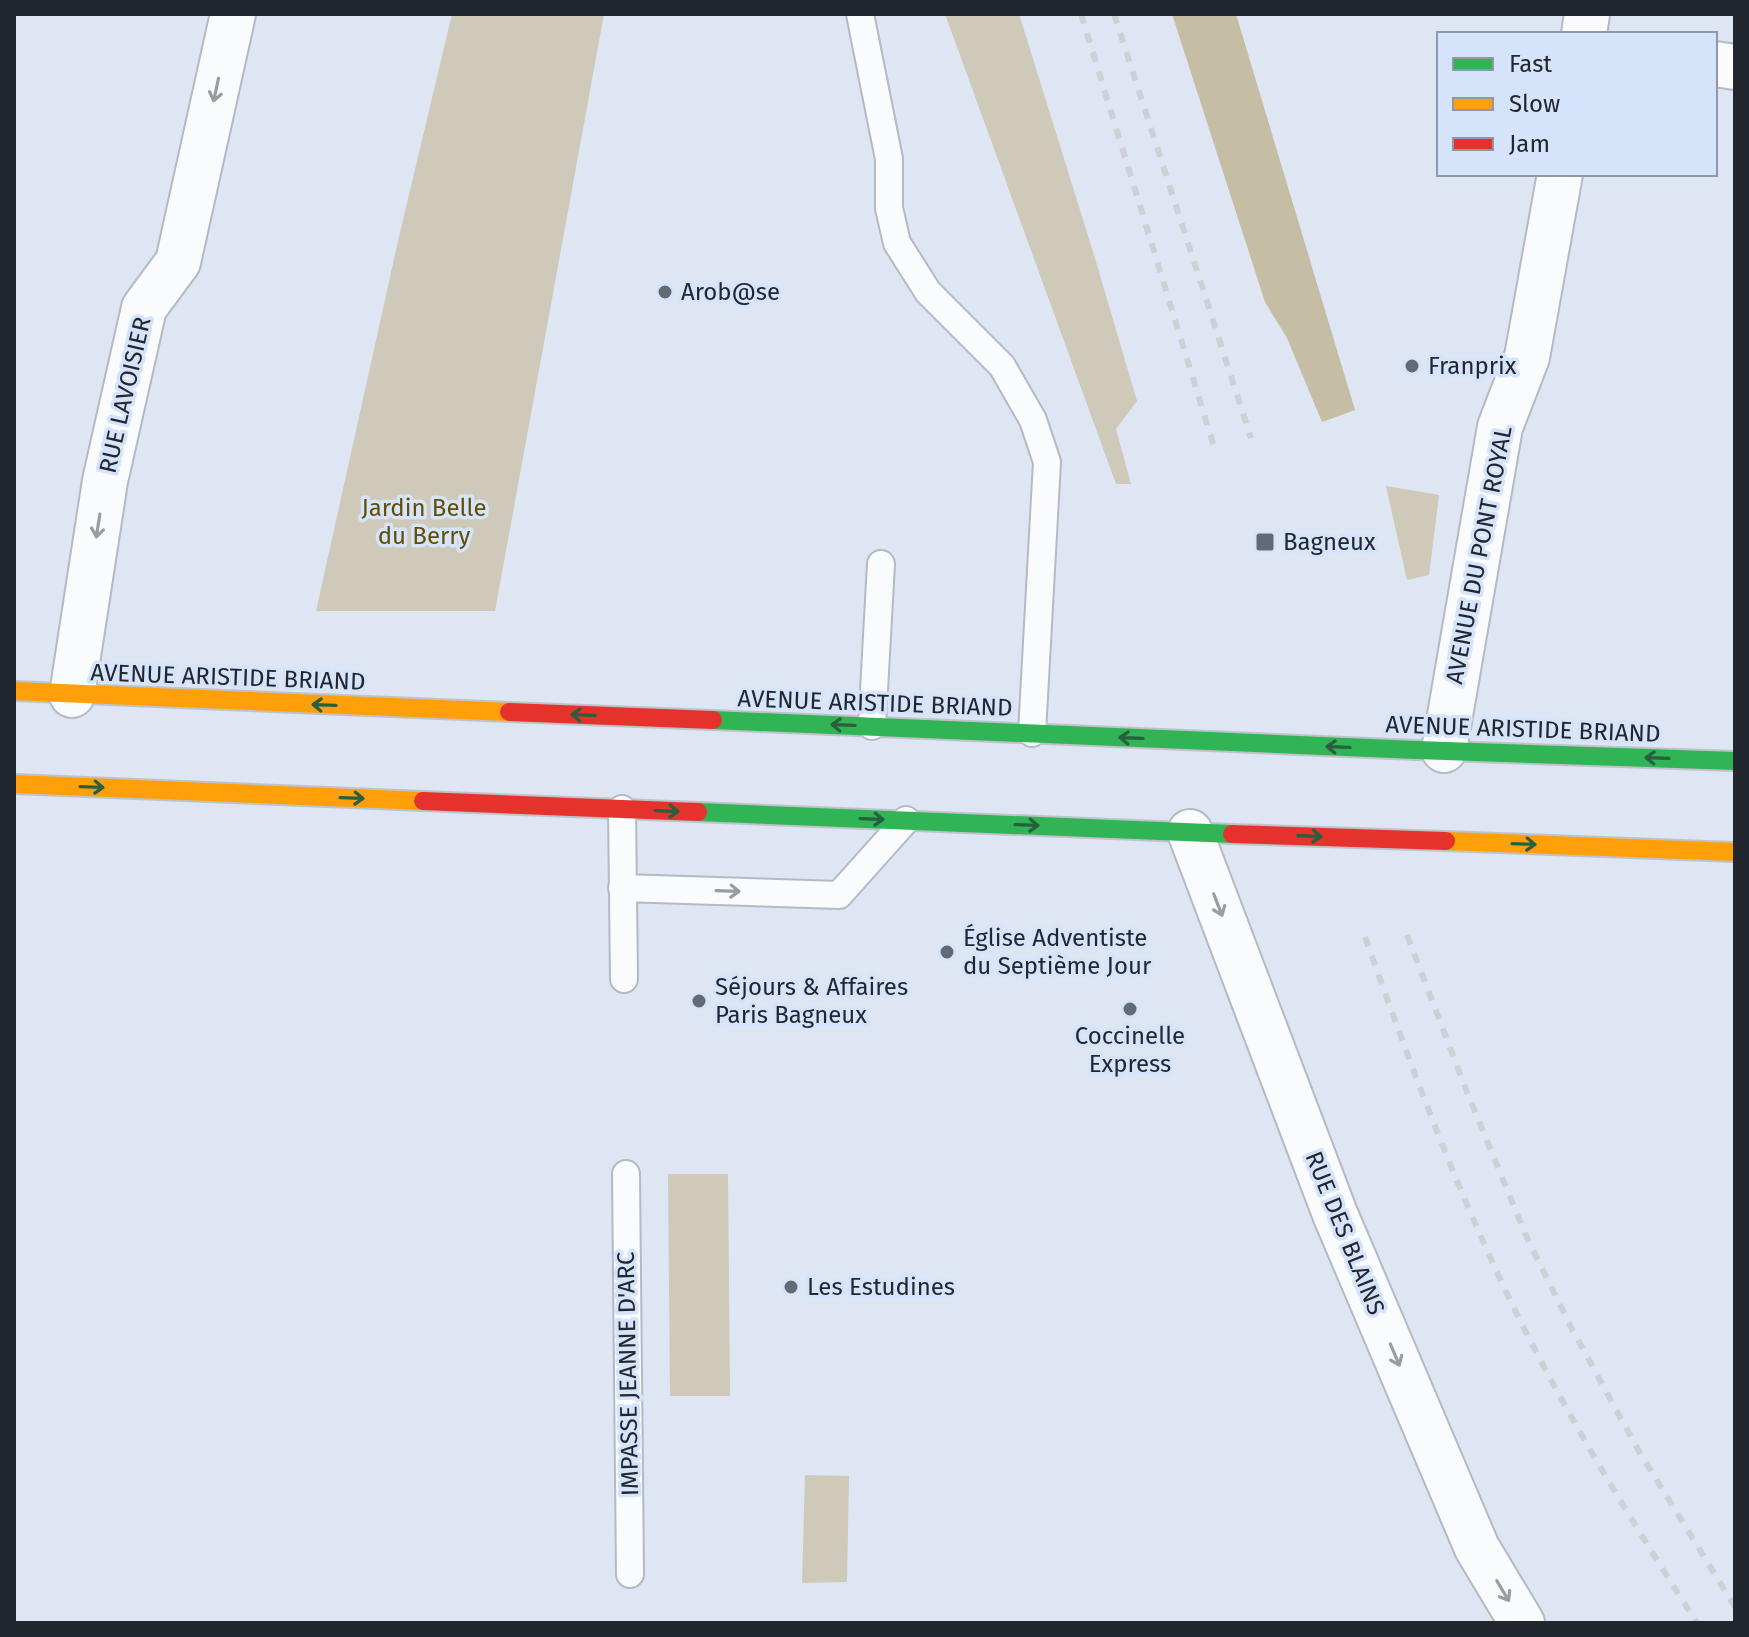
<svg xmlns="http://www.w3.org/2000/svg" width="1749" height="1637" font-family="'Fira Sans',sans-serif">
  <style>
    .green { fill: #cec9b8 }
    .forest { fill: #c5bda4 }
    .lines { fill: none; stroke-linecap: round; stroke-linejoin: round }
    .lane-casing { stroke: #b4bac4; stroke-width: 30 }
    .street-casing { stroke: #b4bac4; stroke-width: 48 }
    .fast-casing { stroke: #bfc3c9; stroke-width: 22 }
    .slow-casing { stroke: #bfc3c9; stroke-width: 22 }
    .jam-casing { stroke: #bfc3c9; stroke-width: 22 }
    .lane { stroke: #fafbfd; stroke-width: 26 }
    .street { stroke: #fafbfd; stroke-width: 44 }
    .fast { stroke: #30b455; stroke-width: 18 }
    .slow { stroke: #ff9f0a; stroke-width: 18 }
    .jam { stroke: #e5322d; stroke-width: 18 }
    .rail { stroke: #ced1d4; stroke-width: 6; stroke-dasharray: 10 10; stroke-linecap: butt }
    .fast-bridge-casing { stroke: #bfc3c9; stroke-width: 22; stroke-linecap: butt }
    .jam-bridge-casing { stroke: #bfc3c9; stroke-width: 22; stroke-linecap: butt }
    .fast-bridge { stroke: #30b455; stroke-width: 18 }
    .jam-bridge { stroke: #e5322d; stroke-width: 18 }
    .oneway { stroke: #999ca0 }
    .oneway2 { stroke: #285f3e }
    .poi-dot { fill: #646a74; stroke: #d6e4fb; stroke-width: 3 }
    .labels { text-anchor: middle; stroke-width: 7; stroke-linejoin: round; paint-order: stroke }
    .poi-label { font-size: 24px; fill: #22272f; stroke: #d6e4fb; text-anchor: start }
    .street-label { font-size: 24px; fill: #22272f; stroke: #d6e4fb }
    .park-label { font-size: 24px; fill: #624d01; stroke: #d6e4fb }
  </style>
  <rect width="100%" height="100%" fill="#dee6f3"/>
  <path class="green" d="M 452,14 L 604,14 L 495,611 L 316,611 L 398,241 Z
    M 945,14 L 1019,14 L 1094,255 L 1137,401 L 1116,429 L 1131,484 L 1116,484 Z
    M 1386,486 L 1439,495 L 1429,575 L 1407,580 Z
    M 668,1174 L 728,1174 L 730,1396 L 670,1396 Z
    M 805,1475 L 849,1476 L 847,1582 L 802,1583 Z"/>
  <path class="forest" d="M 1172,14 L 1236,14 L 1355,410 L 1322,422 L 1287,338 L 1265,302 Z"/>
  <g class="lines">
    <g class="lane-casing">
      <path id="lane" d="M 860,14 L 889,159 L 889,208 L 897,243 L 928,292 L 1002,366 L 1033,420 L 1047,462 L 1032,733
        M 872,726 L 881,564
        M 622,809 L 624,979
        M 622,888 L 839,895 L 906,820
        M 626,1174 L 630,1574"/>
    </g>
    <g class="street-casing">
      <path id="street" d="M 1584,34 L 1587,14
        M 1715,64 L 1735,67
        M 72,695 L 105,481 L 144,308 L 178,262 L 233,14
        M 1444,750 L 1500,427 L 1527,357 L 1560,174
        M 1190,832 L 1335,1214 L 1477,1548 L 1522,1623"/>
    </g>
    <g class="fast-casing">
      <path id="fast" d="M 713,720 L 1209,741
        M 1416,750 L 1735,761
        M 698,812 L 1232,834"/>
    </g>
    <g class="slow-casing">
      <path id="slow" d="M 14,691 L 509,712
        M 14,784 L 423,801
        M 1446,841 L 1735,852"/>
    </g>
    <g class="jam-casing">
      <path id="jam" d="M 509,712 L 713,720
        M 423,801 L 698,812"/>
    </g>
    <use href="#lane" class="lane"/>
    <use href="#street" class="street"/>
    <use href="#fast" class="fast"/>
    <use href="#slow" class="slow"/>
    <use href="#jam" class="jam"/>
    <path class="rail" d="M 1081,14 L 1215,450
      M 1114,14 L 1251,438
      M 1407,935 L 1467,1092 L 1527,1238 L 1572,1329 L 1637,1448 L 1735,1607
      M 1365,937 C 1404,1046 1443,1154 1491,1259 C 1548,1386 1622,1506 1697,1623"/>
    <g class="fast-bridge-casing">
      <path id="fast-bridge" d="M 1209,741 L 1416,750"/>
    </g>
    <g class="jam-bridge-casing">
      <path id="jam-bridge" d="M 1232,834 L 1446,841"/>
    </g>
    <use href="#fast-bridge" class="fast-bridge"/>
    <use href="#jam-bridge" class="jam-bridge"/>
  </g>
  <defs><path id="oneway-shaft" d="M-6 0H5M1.5-3L5.5 0L1.5 3" fill="none" stroke-width="1.6" stroke-linecap="round" stroke-linejoin="round" transform="scale(2)"/></defs>
  <g class="oneway">
    <use href="#oneway-shaft" transform="translate(216 90) rotate(102)"/>
    <use href="#oneway-shaft" transform="translate(98 526) rotate(99)"/>
    <use href="#oneway-shaft" transform="translate(728 891) rotate(2)"/>
    <use href="#oneway-shaft" transform="translate(1218 905) rotate(69)"/>
    <use href="#oneway-shaft" transform="translate(1395 1355) rotate(67)"/>
    <use href="#oneway-shaft" transform="translate(1503 1591) rotate(59)"/>
  </g>
  <g class="oneway2">
    <use href="#oneway-shaft" transform="translate(324 705) rotate(-178)"/>
    <use href="#oneway-shaft" transform="translate(583 715) rotate(-178)"/>
    <use href="#oneway-shaft" transform="translate(843 725) rotate(-178)"/>
    <use href="#oneway-shaft" transform="translate(1131 738) rotate(-178)"/>
    <use href="#oneway-shaft" transform="translate(1338 747) rotate(-178)"/>
    <use href="#oneway-shaft" transform="translate(1657 758) rotate(-178)"/>
    <use href="#oneway-shaft" transform="translate(92 787) rotate(2)"/>
    <use href="#oneway-shaft" transform="translate(352 798) rotate(2)"/>
    <use href="#oneway-shaft" transform="translate(667 811) rotate(2)"/>
    <use href="#oneway-shaft" transform="translate(872 819) rotate(2)"/>
    <use href="#oneway-shaft" transform="translate(1027 825) rotate(2)"/>
    <use href="#oneway-shaft" transform="translate(1310 836) rotate(2)"/>
    <use href="#oneway-shaft" transform="translate(1524 844) rotate(2)"/>
  </g>
  <g class="poi-dot">
    <circle cx="665" cy="292" r="8"/>
    <circle cx="1412" cy="366" r="8"/>
    <rect x="1255" y="532" width="20" height="20" rx="4"/>
    <circle cx="947" cy="952" r="8"/>
    <circle cx="699" cy="1001" r="8"/>
    <circle cx="1130" cy="1009" r="8"/>
    <circle cx="791" cy="1287" r="8"/>
  </g>
  <g class="labels">
    <g class="poi-label">
      <text x="681" y="300">Arob@se</text>
      <text x="1428" y="374">Franprix</text>
      <text x="1283" y="550">Bagneux</text>
      <text x="963" y="946">Église Adventiste<tspan x="963" dy="28">du Septième Jour</tspan></text>
      <text x="715" y="995">Séjours &amp; Affaires<tspan x="715" dy="28">Paris Bagneux</tspan></text>
      <text x="1130" y="1044" text-anchor="middle">Coccinelle<tspan x="1130" dy="28">Express</tspan></text>
      <text x="807" y="1295">Les Estudines</text>
    </g>
    <g class="street-label">
      <text transform="translate(125 395) rotate(-77)" y="8">RUE LAVOISIER</text>
      <text transform="translate(1479 555) rotate(-79)" y="8">AVENUE DU PONT ROYAL</text>
      <text transform="translate(228 677) rotate(2)" y="8">AVENUE ARISTIDE BRIAND</text>
      <text transform="translate(875 703) rotate(2)" y="8">AVENUE ARISTIDE BRIAND</text>
      <text transform="translate(1523 729) rotate(2)" y="8">AVENUE ARISTIDE BRIAND</text>
      <text transform="translate(1345 1233) rotate(68)" y="8">RUE DES BLAINS</text>
      <text transform="translate(628 1374) rotate(-91)" y="8">IMPASSE JEANNE D'ARC</text>
    </g>
    <g class="park-label">
      <text x="424" y="516">Jardin Belle<tspan x="424" dy="28">du Berry</tspan></text>
    </g>
  </g>
  <rect width="1749" height="1637" fill="none" stroke="#22272f" stroke-width="32"/>
  <rect x="1437" y="32" width="280" height="144" fill="#d6e4fb" stroke="#8e98a9" stroke-width="2"/>
  <rect x="1453" y="58" width="40" height="12" fill="#30b455" stroke="#8e98a9" stroke-width="2"/>
  <text x="1509" y="72" font-size="24" fill="#22272f">Fast</text>
  <rect x="1453" y="98" width="40" height="12" fill="#ff9f0a" stroke="#8e98a9" stroke-width="2"/>
  <text x="1509" y="112" font-size="24" fill="#22272f">Slow</text>
  <rect x="1453" y="138" width="40" height="12" fill="#e5322d" stroke="#8e98a9" stroke-width="2"/>
  <text x="1509" y="152" font-size="24" fill="#22272f">Jam</text>
</svg>
